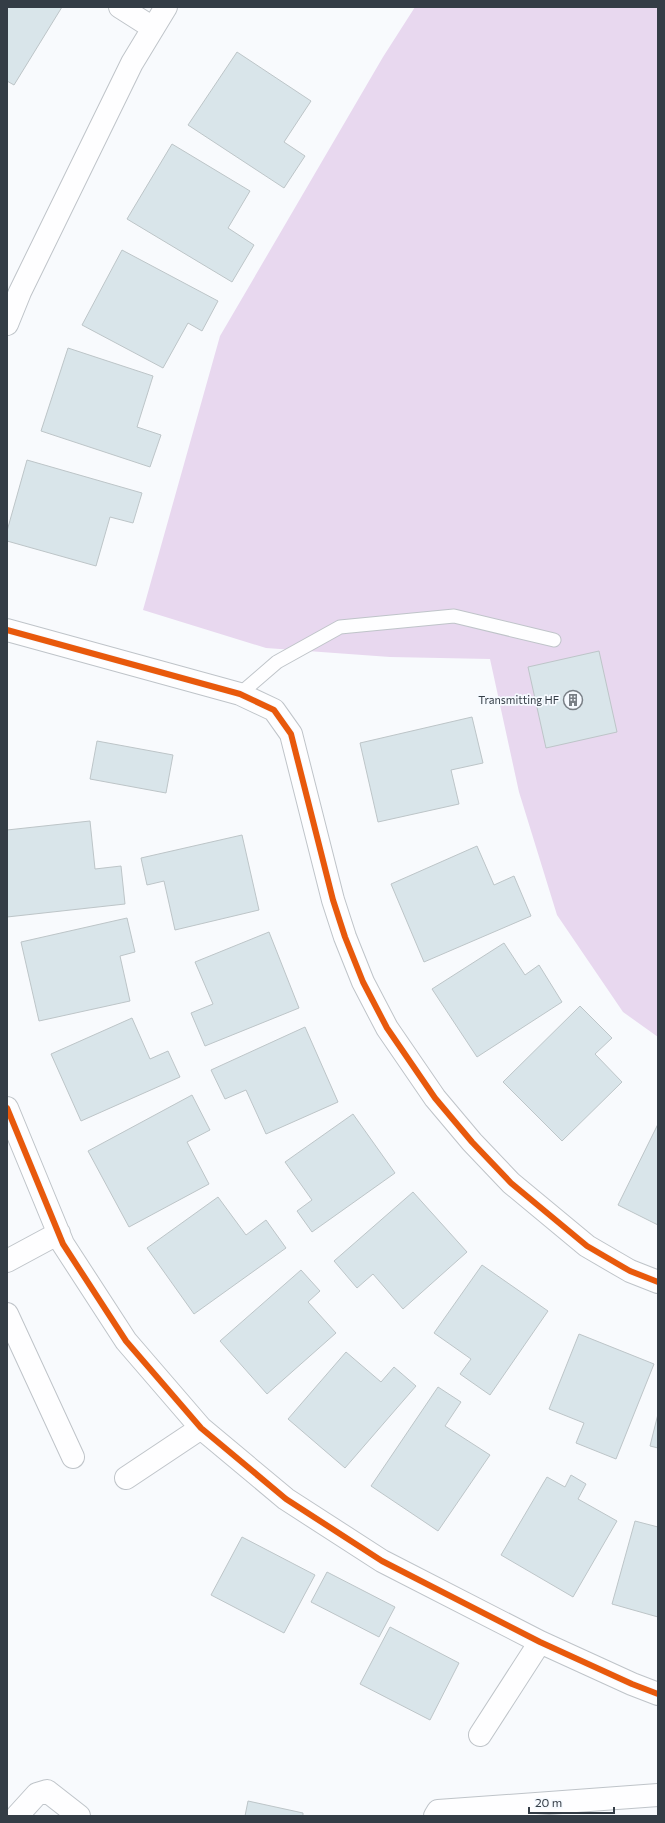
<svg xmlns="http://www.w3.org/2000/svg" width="665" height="1823" font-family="Commissioner,sans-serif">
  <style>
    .green { fill: #e8d8ef }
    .building { fill: #d9e5ea; stroke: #bdc5c8 }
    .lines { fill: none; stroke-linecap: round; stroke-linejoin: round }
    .lane-casing { stroke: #bfc4c9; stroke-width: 15 }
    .street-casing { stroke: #bfc4c9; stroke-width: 24 }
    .lane { stroke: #fefeff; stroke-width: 13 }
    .street { stroke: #fefeff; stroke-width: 22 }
    .cycleway-casing { stroke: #f6faff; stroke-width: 8 }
    .cycleway { stroke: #e8590c; stroke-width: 6 }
    .labels { text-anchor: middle; stroke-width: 3.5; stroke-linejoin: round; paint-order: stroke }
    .poi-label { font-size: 11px; fill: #343d46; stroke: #f6faff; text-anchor: end }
  </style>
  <rect width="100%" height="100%" fill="#f8fafd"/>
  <path class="green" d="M 415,7 L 658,7 L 658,1037 L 623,1012 L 557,915 L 519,792 L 490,659 L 390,657 L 266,648 L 143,610 L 220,336 L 383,57 Z"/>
  <path class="building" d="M 7,7 L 62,7 L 14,85 L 7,81 Z
    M 237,52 L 311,101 L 284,142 L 305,156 L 284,188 L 188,125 Z
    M 172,144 L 250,191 L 228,228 L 254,245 L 232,282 L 127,219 Z
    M 122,250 L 218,301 L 202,331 L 188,323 L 163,368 L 82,325 Z
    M 68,348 L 153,376 L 137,427 L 161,435 L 150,467 L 41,431 Z
    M 27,460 L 142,493 L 133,523 L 110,517 L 96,566 L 7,541 L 7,531 Z
    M 599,651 L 617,732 L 546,748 L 528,667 Z
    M 472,717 L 483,763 L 451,770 L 459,804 L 378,822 L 360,743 Z
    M 97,741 L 173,755 L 166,793 L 90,779 Z
    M 90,821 L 95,869 L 121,866 L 125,904 L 7,917 L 7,830 Z
    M 242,835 L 259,910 L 175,930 L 164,881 L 147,885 L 141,858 Z
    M 477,846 L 494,885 L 514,876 L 531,916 L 424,962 L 391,884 Z
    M 127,918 L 135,952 L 120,956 L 130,1001 L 39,1021 L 21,942 Z
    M 269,932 L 299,1008 L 205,1046 L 191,1013 L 213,1004 L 195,962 Z
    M 504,943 L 525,975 L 539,965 L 562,1002 L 477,1057 L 432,989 Z
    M 580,1006 L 612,1038 L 595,1054 L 622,1082 L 562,1141 L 503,1082 Z
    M 132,1018 L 150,1059 L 168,1051 L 180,1077 L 81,1121 L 51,1054 Z
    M 305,1027 L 338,1102 L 266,1134 L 246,1090 L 225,1099 L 211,1070 Z
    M 192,1095 L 210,1130 L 187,1142 L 209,1184 L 129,1227 L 88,1151 Z
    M 353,1114 L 395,1173 L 312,1232 L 297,1211 L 312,1200 L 285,1162 Z
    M 658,1124 L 658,1225 L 618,1205 Z
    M 413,1192 L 467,1252 L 403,1309 L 373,1274 L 357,1288 L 334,1261 Z
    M 218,1197 L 246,1235 L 266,1220 L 286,1248 L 194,1314 L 147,1248 Z
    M 482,1265 L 548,1311 L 490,1395 L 460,1374 L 471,1359 L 434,1333 Z
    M 301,1270 L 320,1291 L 308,1302 L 336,1333 L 267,1394 L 220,1341 Z
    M 579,1334 L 654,1364 L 616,1459 L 576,1443 L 584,1423 L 549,1409 Z
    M 346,1352 L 381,1382 L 394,1367 L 416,1386 L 345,1468 L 288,1419 Z
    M 438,1387 L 461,1402 L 445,1426 L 490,1455 L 438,1531 L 371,1486 Z
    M 658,1414 L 658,1448 L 650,1446 Z
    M 571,1475 L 586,1484 L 578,1499 L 617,1521 L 573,1597 L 501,1555 L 547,1477 L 565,1487 Z
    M 635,1521 L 658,1527 L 658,1617 L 612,1604 Z
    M 242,1537 L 315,1575 L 284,1633 L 211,1595 Z
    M 327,1572 L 395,1607 L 379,1637 L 311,1602 Z
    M 390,1627 L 459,1663 L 430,1720 L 360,1684 Z
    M 248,1801 L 303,1813 L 303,1816 L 245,1816 Z"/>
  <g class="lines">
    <g class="lane-casing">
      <path id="lane" d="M 240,694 L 277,662 L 340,627 L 454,616 L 554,640"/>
    </g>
    <g class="street-casing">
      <path id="street" d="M 120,7 L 153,28
        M 7,324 L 20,292 L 132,63 L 166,7
        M 7,630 L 240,694 L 274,710 L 291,734 L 333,900 L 345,937 L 363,982 L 387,1028 L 435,1098 L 472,1142 L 511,1183 L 587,1246 L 630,1271 L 658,1282
        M 7,1108 L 63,1244 L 126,1341 L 201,1428 L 286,1499 L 382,1561 L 540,1642 L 632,1684 L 658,1694
        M 7,1261 L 59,1233
        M 7,1314 L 73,1457
        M 126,1478 L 201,1428
        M 480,1735 L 540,1642
        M 17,1816 L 37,1794 L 47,1791 L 79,1816
        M 435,1816 L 438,1811 L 658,1795"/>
    </g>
    <use href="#lane" class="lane"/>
    <use href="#street" class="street"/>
    <g class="cycleway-casing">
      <path id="cycleway" d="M 7,630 L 240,694 L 274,710 L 291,734 L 333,900 L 345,937 L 363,982 L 387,1028 L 435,1098 L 472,1142 L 511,1183 L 587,1246 L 630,1271 L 658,1282
        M 7,1108 L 63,1244 L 126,1341 L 201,1428 L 286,1499 L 382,1561 L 540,1642 L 632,1684 L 658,1694"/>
    </g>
    <use href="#cycleway" class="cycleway"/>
  </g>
  <defs>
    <g id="building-ring" transform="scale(1)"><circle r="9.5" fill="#f6faff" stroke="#797f86" stroke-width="1.5"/><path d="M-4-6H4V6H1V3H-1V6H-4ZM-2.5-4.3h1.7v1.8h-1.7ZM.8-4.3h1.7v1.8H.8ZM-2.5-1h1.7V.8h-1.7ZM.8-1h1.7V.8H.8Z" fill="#797f86"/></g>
  </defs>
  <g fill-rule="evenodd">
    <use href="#building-ring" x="573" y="700"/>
  </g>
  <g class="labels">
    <g class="poi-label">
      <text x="559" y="704">Transmitting HF</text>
    </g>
  </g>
  <rect width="665" height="1823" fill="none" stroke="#343d46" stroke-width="16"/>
  <path d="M529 1807v6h85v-6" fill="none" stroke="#343d46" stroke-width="2"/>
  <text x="535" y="1807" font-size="12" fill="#343d46" stroke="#f6faff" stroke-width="3" paint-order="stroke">20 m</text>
</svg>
